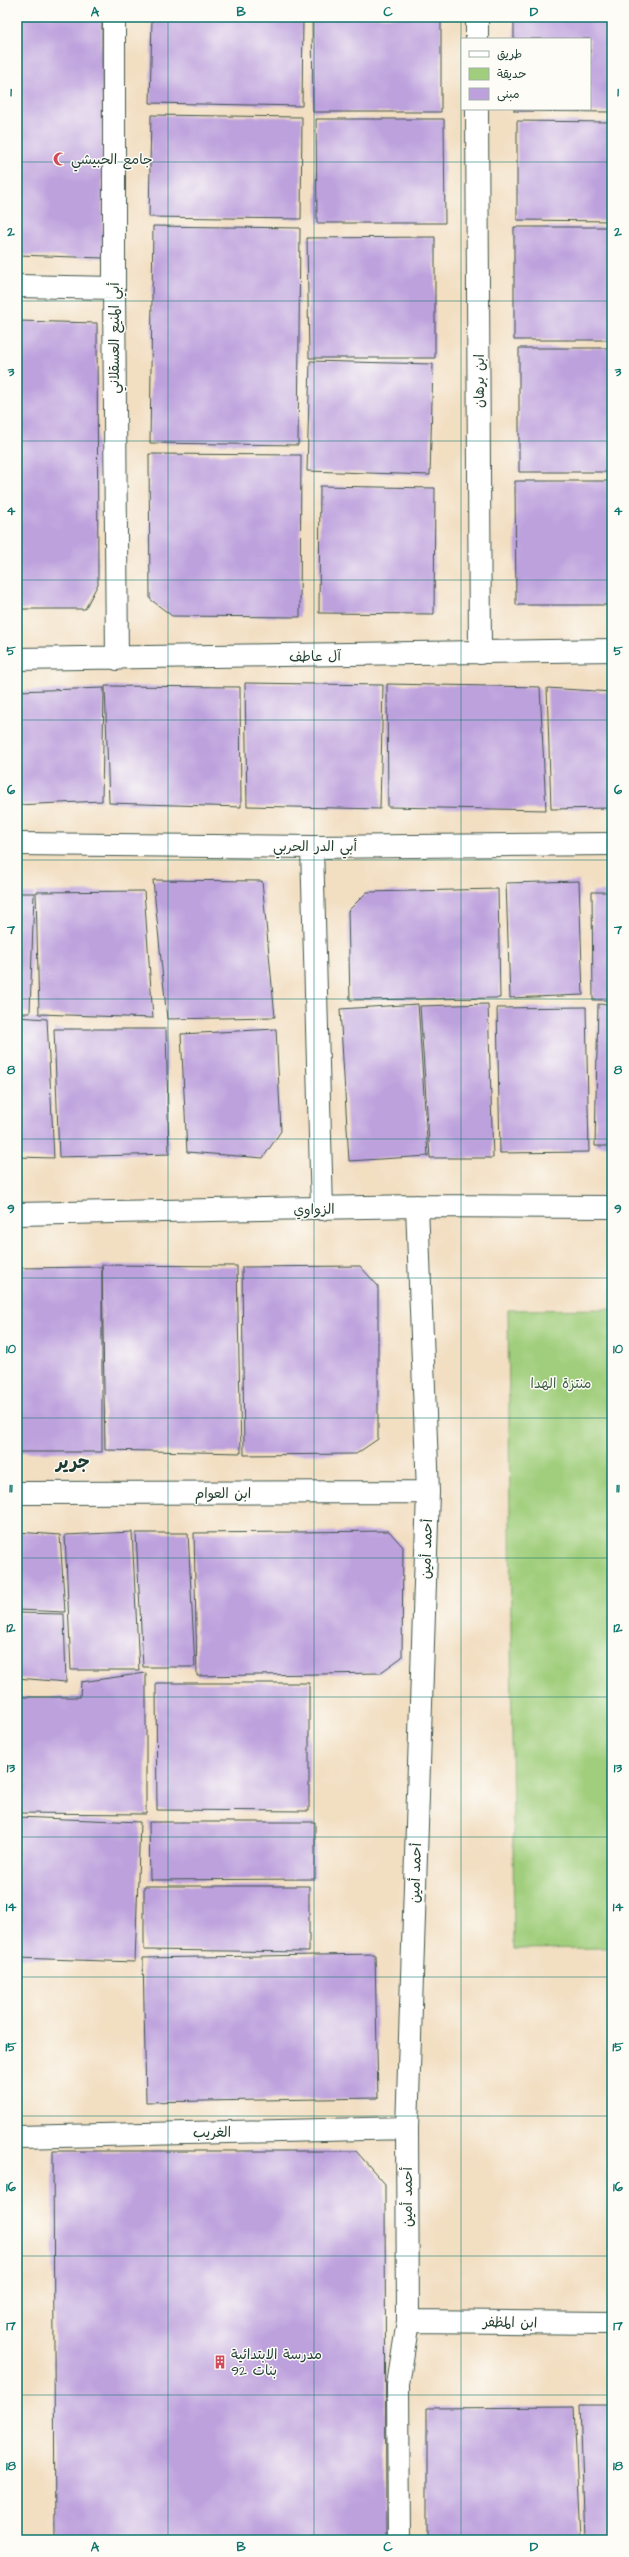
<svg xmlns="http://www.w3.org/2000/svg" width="629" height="2557" font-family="'Architects Daughter','Playpen Sans Arabic',sans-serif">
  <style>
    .green { fill: #a0ce7c; stroke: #608658 }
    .building { fill: #bda1dd }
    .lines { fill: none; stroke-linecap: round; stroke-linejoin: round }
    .minor-casing { stroke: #3f5549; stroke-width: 24 }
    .minor { stroke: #fff; stroke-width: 22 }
    .grid { fill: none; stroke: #0f766e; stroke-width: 1; stroke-opacity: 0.55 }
    .labels { text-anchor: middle; stroke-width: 3; stroke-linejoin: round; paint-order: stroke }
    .poi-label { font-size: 14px; fill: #1f3d34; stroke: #fdfcf7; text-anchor: start }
    .street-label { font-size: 14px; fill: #1f3d34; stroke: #fdfcf7 }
    .park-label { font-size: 14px; fill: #3f6146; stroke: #fdfcf7 }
    .district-label { font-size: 18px; font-weight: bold; fill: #1f3d34; stroke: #fdfcf7 }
    .neatline { fill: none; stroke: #0f766e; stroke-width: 1.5 }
    .grid-label { font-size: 13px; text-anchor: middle; font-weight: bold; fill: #0f766e }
  </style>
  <rect width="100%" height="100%" fill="#fdfcf7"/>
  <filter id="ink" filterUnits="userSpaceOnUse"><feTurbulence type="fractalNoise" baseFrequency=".025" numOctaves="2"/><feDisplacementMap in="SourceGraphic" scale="8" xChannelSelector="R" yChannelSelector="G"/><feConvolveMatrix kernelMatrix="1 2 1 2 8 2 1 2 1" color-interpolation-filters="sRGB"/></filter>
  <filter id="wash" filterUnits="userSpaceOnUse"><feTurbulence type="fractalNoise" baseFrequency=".012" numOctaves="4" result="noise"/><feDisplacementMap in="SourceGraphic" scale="16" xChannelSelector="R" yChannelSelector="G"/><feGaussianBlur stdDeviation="0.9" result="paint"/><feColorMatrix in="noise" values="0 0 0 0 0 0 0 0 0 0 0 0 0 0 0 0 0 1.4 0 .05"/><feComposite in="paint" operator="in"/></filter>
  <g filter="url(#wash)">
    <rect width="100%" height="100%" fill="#f2dec1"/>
    <path class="green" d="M 612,1309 L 612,1948 L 514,1949 L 508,1310 Z"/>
    <g id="blocks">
      <path class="building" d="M 17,17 L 102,17 L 103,258 L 17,255 Z
        M 152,17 L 303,17 L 302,106 L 150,103 Z
        M 312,17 L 441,17 L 441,112 L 313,112 Z
        M 514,17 L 612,17 L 612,112 L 514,111 L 514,109 L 590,109 L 590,39 L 514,39 Z
        M 151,115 L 302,117 L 301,219 L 149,217 Z
        M 316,119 L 444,119 L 445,223 L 317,223 Z
        M 517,121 L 612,122 L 612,221 L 517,220 Z
        M 153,226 L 300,228 L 298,445 L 150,443 Z
        M 514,227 L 612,227 L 612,340 L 514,340 Z
        M 435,237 L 435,358 L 309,358 L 307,238 Z
        M 17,321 L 97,323 L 98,584 L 85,609 L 17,609 Z
        M 519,348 L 612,348 L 612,472 L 519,472 Z
        M 310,361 L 433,364 L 430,475 L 307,471 Z
        M 149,454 L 301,455 L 300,617 L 172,616 L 150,599 Z
        M 515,481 L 612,481 L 612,605 L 516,605 Z
        M 320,486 L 435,488 L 434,614 L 319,613 Z
        M 245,683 L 383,685 L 380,809 L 247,806 Z
        M 387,684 L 540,687 L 546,810 L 388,807 Z
        M 105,686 L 240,687 L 241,807 L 109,803 Z
        M 104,688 L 102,801 L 17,805 L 17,691 Z
        M 547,688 L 612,692 L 612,808 L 551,809 Z
        M 153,880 L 262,881 L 275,1017 L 167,1019 Z
        M 579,881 L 583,995 L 510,998 L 506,883 Z
        M 498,889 L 500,998 L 350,1000 L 348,911 L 367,892 Z
        M 144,891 L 153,1018 L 39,1014 L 36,892 Z
        M 592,892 L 612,892 L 612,1000 L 593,1000 Z
        M 17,893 L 34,893 L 30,1013 L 17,1013 Z
        M 418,1004 L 428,1156 L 349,1161 L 340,1009 Z
        M 488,1004 L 493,1158 L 430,1158 L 420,1006 Z
        M 598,1004 L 612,1005 L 612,1146 L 595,1146 Z
        M 586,1007 L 589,1152 L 500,1153 L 497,1008 Z
        M 17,1017 L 47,1019 L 54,1158 L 17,1157 Z
        M 54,1029 L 166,1029 L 169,1154 L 59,1157 Z
        M 276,1029 L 281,1131 L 263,1158 L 187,1152 L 181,1034 Z
        M 102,1265 L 237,1266 L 241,1453 L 105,1450 Z
        M 360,1266 L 378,1286 L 378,1439 L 356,1454 L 244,1455 L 242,1267 Z
        M 102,1267 L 102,1452 L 17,1452 L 17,1268 Z
        M 389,1531 L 403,1547 L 402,1657 L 380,1673 L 197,1676 L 194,1533 Z
        M 17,1532 L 60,1535 L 65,1612 L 17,1610 Z
        M 132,1532 L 139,1670 L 71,1670 L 65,1535 Z
        M 136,1533 L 188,1533 L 195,1667 L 143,1667 Z
        M 17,1613 L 64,1614 L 66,1682 L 17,1678 Z
        M 146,1673 L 146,1814 L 17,1813 L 17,1697 L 80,1697 L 81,1682 Z
        M 156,1683 L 309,1683 L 309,1811 L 157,1810 Z
        M 17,1817 L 140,1822 L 135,1962 L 17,1958 Z
        M 149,1822 L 315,1822 L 315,1879 L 150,1880 Z
        M 144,1886 L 309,1886 L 309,1952 L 144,1950 Z
        M 375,1954 L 378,2098 L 146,2102 L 143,1958 Z
        M 53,2151 L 356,2151 L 385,2184 L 386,2540 L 55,2540 Z
        M 580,2405 L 612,2405 L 612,2540 L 585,2540 Z
        M 574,2407 L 580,2540 L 427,2540 L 427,2408 Z"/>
    </g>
  </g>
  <g filter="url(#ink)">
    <use href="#blocks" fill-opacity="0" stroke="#3f5549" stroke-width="1"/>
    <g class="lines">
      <g class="minor-casing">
        <path id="minor" d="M 114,17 L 114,288 L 117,659
          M 477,17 L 477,39
          M 477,109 L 480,653
          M 17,286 L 114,288
          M 17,659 L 612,650
          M 17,844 L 312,847 L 612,844
          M 312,847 L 322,1209
          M 17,1214 L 417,1206 L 612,1207
          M 17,1493 L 428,1492
          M 17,2137 L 407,2128
          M 408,2321 L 612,2323
          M 399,2540 L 398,2385 L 408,2321 L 407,2128 L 428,1492 L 417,1206"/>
      </g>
      <use href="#minor" class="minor"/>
    </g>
  </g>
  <path class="grid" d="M 168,17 L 168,2540M 314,17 L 314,2540M 461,17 L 461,2540M 17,162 L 612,162M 17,301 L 612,301M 17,441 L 612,441M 17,580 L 612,580M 17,720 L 612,720M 17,860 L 612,860M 17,999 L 612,999M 17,1139 L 612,1139M 17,1278 L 612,1278M 17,1418 L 612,1418M 17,1558 L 612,1558M 17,1697 L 612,1697M 17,1837 L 612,1837M 17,1977 L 612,1977M 17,2116 L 612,2116M 17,2256 L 612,2256M 17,2395 L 612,2395"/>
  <defs>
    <g id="mosque-bare" transform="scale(1.08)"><path d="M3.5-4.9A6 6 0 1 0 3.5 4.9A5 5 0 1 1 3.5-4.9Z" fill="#d1495b" stroke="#fdfcf7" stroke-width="2.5" paint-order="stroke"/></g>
    <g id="building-bare" transform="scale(1.08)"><path d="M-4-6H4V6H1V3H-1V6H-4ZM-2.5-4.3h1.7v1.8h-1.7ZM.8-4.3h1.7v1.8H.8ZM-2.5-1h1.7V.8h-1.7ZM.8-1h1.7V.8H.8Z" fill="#d1495b" stroke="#fdfcf7" stroke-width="2.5" paint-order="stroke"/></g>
  </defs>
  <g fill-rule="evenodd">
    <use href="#mosque-bare" x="60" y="159"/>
    <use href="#building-bare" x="220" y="2362"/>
  </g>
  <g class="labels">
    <g class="poi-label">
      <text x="71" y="164">جامع الحبيشي</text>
      <text x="231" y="2359">مدرسة الابتدائية<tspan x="231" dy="16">92 بنات</tspan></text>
    </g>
    <g class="street-label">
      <text transform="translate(114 338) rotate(-90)" y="5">أبي المنيع العسقلاني</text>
      <text transform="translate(479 381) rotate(-90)" y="5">ابن برهان</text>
      <text transform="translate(315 656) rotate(-1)" y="5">آل عاطف</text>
      <text x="315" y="851">أبي الدر الحربي</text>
      <text transform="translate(314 1209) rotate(-1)" y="5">الزواوي</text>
      <text x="223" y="1498">ابن العوام</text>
      <text transform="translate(426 1549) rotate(-88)" y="5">أحمد أمين</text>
      <text transform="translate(415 1873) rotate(-88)" y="5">أحمد أمين</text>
      <text transform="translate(212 2132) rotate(-1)" y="5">الغريب</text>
      <text transform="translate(407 2197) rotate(-90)" y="5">أحمد أمين</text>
      <text transform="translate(510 2322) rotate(1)" y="5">ابن المظفر</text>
    </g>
    <g class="park-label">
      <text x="561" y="1388">منتزة الهدا</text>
    </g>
    <g class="district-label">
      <text x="73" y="1468">جرير</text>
    </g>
  </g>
  <rect width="629" height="2557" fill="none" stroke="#fdfcf7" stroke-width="44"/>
  <rect x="461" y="38" width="130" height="72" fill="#fdfcf7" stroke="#a4b0a9"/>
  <rect x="469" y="51" width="20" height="6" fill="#ffffff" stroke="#a4b0a9"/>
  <text x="497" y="58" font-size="12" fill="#1f3d34">طريق</text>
  <rect x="469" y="68" width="20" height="12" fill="#a0ce7c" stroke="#a4b0a9"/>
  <text x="497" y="78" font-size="12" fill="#1f3d34">حديقة</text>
  <rect x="469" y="88" width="20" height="12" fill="#bda1dd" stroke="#a4b0a9"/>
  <text x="497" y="98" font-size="12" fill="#1f3d34">مبنى</text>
  <rect x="22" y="22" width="585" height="2513" class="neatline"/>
  <g class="grid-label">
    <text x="95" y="16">A</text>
    <text x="241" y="16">B</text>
    <text x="388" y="16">C</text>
    <text x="534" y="16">D</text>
    <text x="11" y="96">1</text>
    <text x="618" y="96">1</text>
    <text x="11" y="236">2</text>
    <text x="618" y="236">2</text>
    <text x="11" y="376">3</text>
    <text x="618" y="376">3</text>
    <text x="11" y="515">4</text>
    <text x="618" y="515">4</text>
    <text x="11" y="655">5</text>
    <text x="618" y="655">5</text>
    <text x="11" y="794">6</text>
    <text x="618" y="794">6</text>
    <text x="11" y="934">7</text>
    <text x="618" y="934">7</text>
    <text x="11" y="1074">8</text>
    <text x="618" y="1074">8</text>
    <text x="11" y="1213">9</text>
    <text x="618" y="1213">9</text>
    <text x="11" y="1353">10</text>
    <text x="618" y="1353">10</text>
    <text x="11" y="1492">11</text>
    <text x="618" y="1492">11</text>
    <text x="11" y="1632">12</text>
    <text x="618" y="1632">12</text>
    <text x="11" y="1772">13</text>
    <text x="618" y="1772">13</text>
    <text x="11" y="1911">14</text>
    <text x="618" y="1911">14</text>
    <text x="11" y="2051">15</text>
    <text x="618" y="2051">15</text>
    <text x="11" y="2191">16</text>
    <text x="618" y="2191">16</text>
    <text x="11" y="2330">17</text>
    <text x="618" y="2330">17</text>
    <text x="11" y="2470">18</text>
    <text x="618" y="2470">18</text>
    <text x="95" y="2551">A</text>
    <text x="241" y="2551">B</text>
    <text x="388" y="2551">C</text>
    <text x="534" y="2551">D</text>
  </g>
</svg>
